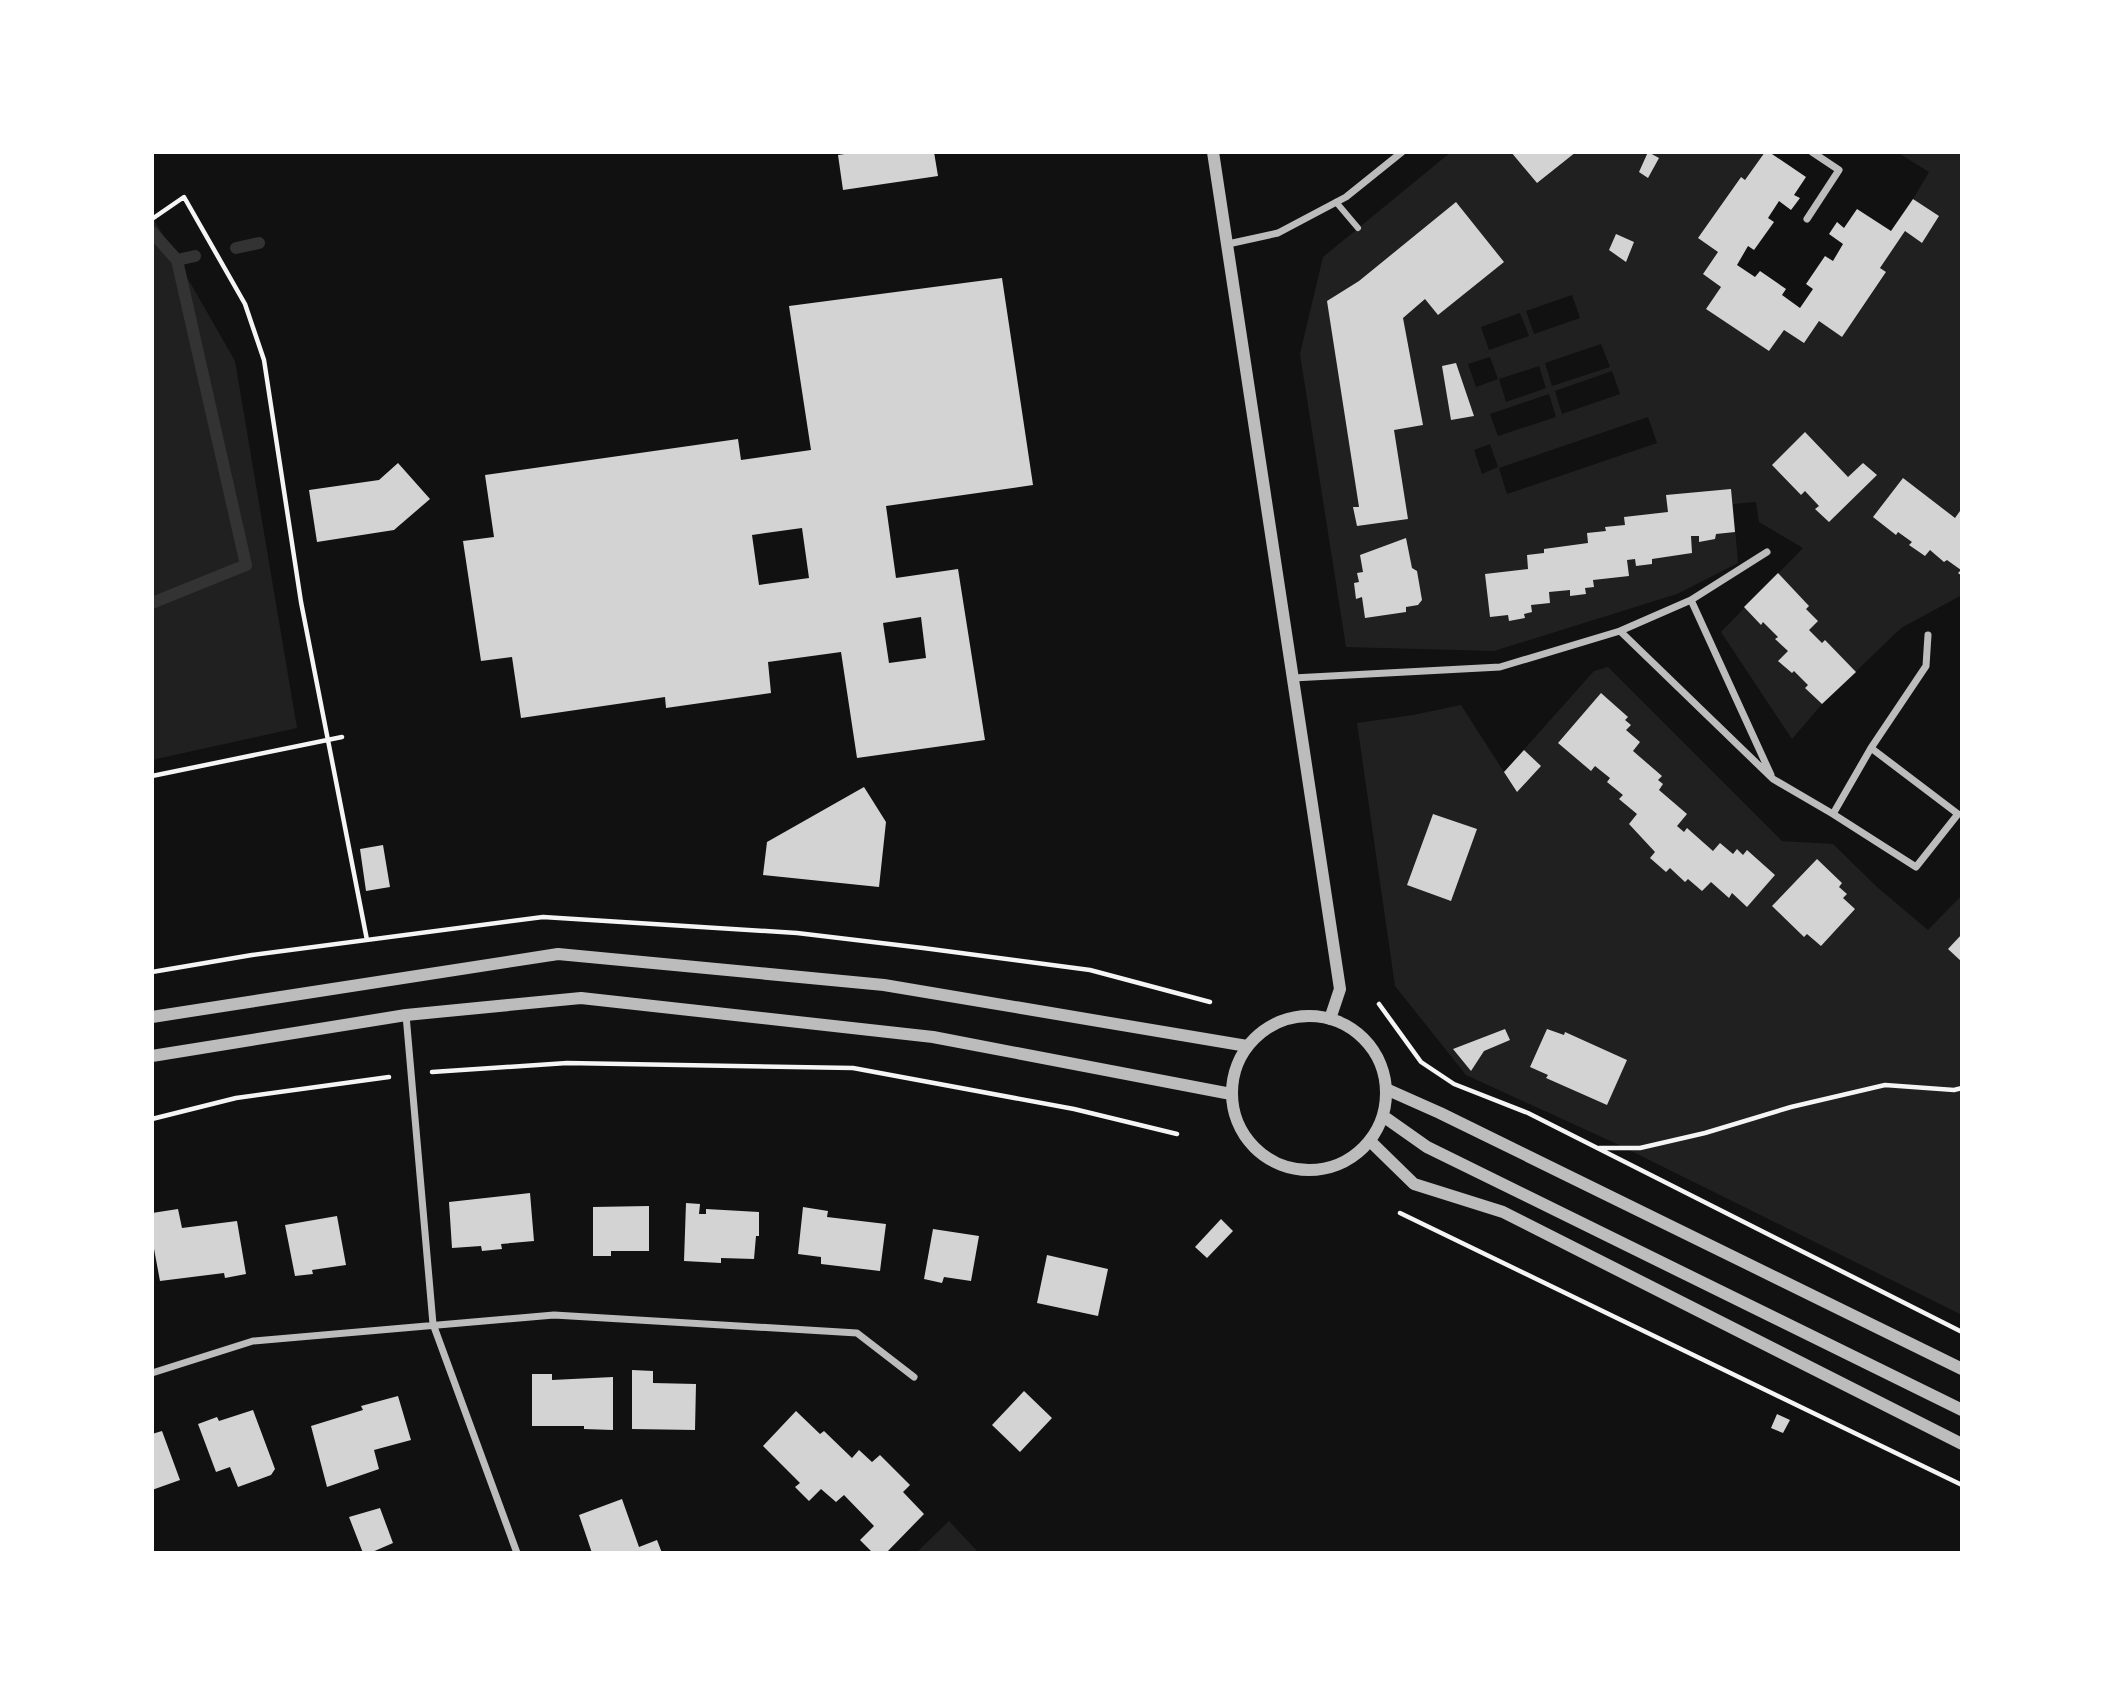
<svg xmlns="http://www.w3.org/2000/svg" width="2114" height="1705" font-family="'Golos Text',sans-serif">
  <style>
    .green { fill: #202020; fill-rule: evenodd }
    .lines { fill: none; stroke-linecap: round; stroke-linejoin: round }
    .stream { stroke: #333; stroke-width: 12 }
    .building { fill: #d3d3d3; fill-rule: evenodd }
    .path { stroke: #f5f5f5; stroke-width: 4.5 }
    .pedestrian { stroke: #bcbcbc; stroke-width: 6 }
    .minor { stroke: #bcbcbc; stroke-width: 7 }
    .tertiary { stroke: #bcbcbc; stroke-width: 12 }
  </style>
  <rect width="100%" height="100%" fill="#111"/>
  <path class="green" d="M 1451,152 L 1765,152 L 1745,180 L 1740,177 L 1699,238 L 1718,252 L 1703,274 L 1721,287 L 1707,309 L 1769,351 L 1784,330 L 1804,343 L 1819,321 L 1842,337 L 1886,273 L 1880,268 L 1905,231 L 1922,243 L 1939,216 L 1913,199 L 1929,172 L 1897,152 L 1962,152 L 1962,595 L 1901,628 L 1822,704 L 1792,739 L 1721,632 L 1803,548 L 1759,522 L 1756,502 L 1733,504 L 1738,563 L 1677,594 L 1494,651 L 1346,647 L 1300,354 L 1323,257 ZM 1572,295 L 1580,318 L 1534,334 L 1526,311 ZM 1520,313 L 1529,336 L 1489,350 L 1481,327 ZM 1601,344 L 1610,367 L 1552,386 L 1545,363 ZM 1490,357 L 1498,379 L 1476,387 L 1468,364 ZM 1539,366 L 1546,388 L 1506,402 L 1499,379 ZM 1612,371 L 1620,394 L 1562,414 L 1555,391 ZM 1549,394 L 1556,417 L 1498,436 L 1490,414 ZM 1648,417 L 1657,443 L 1507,494 L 1499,468 ZM 1490,444 L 1498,467 L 1482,474 L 1474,450 Z
    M 152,216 L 235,361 L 297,728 L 152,760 Z
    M 1608,667 L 1782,841 L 1833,844 L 1877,887 L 1928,930 L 1962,895 L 1962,1315 L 1617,1144 L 1466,1075 L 1395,986 L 1357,723 L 1413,715 L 1461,705 L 1504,772 L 1594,671 Z
    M 949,1521 L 979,1553 L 916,1553 Z"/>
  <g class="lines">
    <path class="stream" d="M 152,232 L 177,260 L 246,565 L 152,603
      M 236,248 L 259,243
      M 177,260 L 195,256"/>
  </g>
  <path class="building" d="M 858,152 L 934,152 L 938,176 L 843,190 L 838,155 Z
    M 1511,152 L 1576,152 L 1537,183 Z
    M 1648,152 L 1659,158 L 1648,178 L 1639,172 Z
    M 1765,152 L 1769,152 L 1806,177 L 1794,195 L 1800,198 L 1791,210 L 1779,201 L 1768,218 L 1774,222 L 1754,250 L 1748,246 L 1737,265 L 1755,277 L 1760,271 L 1786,289 L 1782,295 L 1800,308 L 1813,289 L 1806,284 L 1825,256 L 1833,261 L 1843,244 L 1829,234 L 1837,222 L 1844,228 L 1857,209 L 1891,231 L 1913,199 L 1939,216 L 1922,243 L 1905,231 L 1880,268 L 1886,272 L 1842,337 L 1819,321 L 1804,343 L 1784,330 L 1769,351 L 1706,309 L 1721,287 L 1703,274 L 1718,252 L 1698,238 L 1741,177 L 1745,180 Z
    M 1456,202 L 1504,262 L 1438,315 L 1425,299 L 1403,318 L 1423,425 L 1394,430 L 1408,519 L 1357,526 L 1353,507 L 1359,507 L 1327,301 L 1359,281 Z
    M 1616,234 L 1634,242 L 1626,262 L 1609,250 Z
    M 1002,278 L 1033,485 L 886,506 L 896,578 L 958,569 L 985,740 L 857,758 L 841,652 L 768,662 L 771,693 L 666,708 L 665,697 L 521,718 L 512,657 L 481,661 L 463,541 L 494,537 L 485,475 L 738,439 L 741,460 L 811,450 L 789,306 ZM 802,528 L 809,578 L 759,585 L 752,535 ZM 921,617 L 926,658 L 889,663 L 883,623 Z
    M 1456,363 L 1474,416 L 1451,420 L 1442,366 Z
    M 1805,432 L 1848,477 L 1863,463 L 1877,475 L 1829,522 L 1815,509 L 1819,506 L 1805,491 L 1801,495 L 1772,465 Z
    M 398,463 L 430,499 L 394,530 L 317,542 L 309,490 L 379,480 Z
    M 1903,478 L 1955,518 L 1960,511 L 1962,513 L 1962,576 L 1958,573 L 1961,570 L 1947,560 L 1944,562 L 1930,550 L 1925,556 L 1909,545 L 1912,542 L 1898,532 L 1896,535 L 1873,517 Z
    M 1731,489 L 1735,532 L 1716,534 L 1715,539 L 1699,542 L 1699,536 L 1691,536 L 1692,553 L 1652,559 L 1652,564 L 1636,566 L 1635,559 L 1627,560 L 1629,576 L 1593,580 L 1594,587 L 1585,588 L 1586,594 L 1570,596 L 1570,590 L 1549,592 L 1550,603 L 1531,605 L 1532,612 L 1524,614 L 1525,618 L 1509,621 L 1508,615 L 1490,617 L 1485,574 L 1528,569 L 1527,555 L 1544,553 L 1544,549 L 1588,543 L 1587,533 L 1606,531 L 1605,527 L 1625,525 L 1624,517 L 1668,512 L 1666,495 Z
    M 1406,538 L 1412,568 L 1417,571 L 1422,600 L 1418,605 L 1406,607 L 1406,612 L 1365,618 L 1362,597 L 1356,599 L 1354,583 L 1359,582 L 1357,573 L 1363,572 L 1360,555 Z
    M 1778,573 L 1809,606 L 1806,609 L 1818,621 L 1809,630 L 1822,643 L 1825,640 L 1856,672 L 1822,704 L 1805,688 L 1808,685 L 1794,671 L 1792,673 L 1778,661 L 1788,651 L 1775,639 L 1778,637 L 1763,622 L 1761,625 L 1744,607 Z
    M 1601,693 L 1628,717 L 1625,720 L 1631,725 L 1626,730 L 1640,742 L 1633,751 L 1662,776 L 1658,780 L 1663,784 L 1659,790 L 1687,814 L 1677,826 L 1684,832 L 1687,828 L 1713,851 L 1720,843 L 1733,854 L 1737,849 L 1743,855 L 1747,850 L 1775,875 L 1747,907 L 1732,893 L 1729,898 L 1711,882 L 1702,891 L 1688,879 L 1685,882 L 1670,868 L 1666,872 L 1650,858 L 1655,852 L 1629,824 L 1637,814 L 1619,799 L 1623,795 L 1607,782 L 1610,778 L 1595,766 L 1591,771 L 1558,743 Z
    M 1524,750 L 1541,766 L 1517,792 L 1504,772 Z
    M 864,787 L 886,822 L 879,887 L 763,875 L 767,842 Z
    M 1433,814 L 1477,829 L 1451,901 L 1407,885 Z
    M 383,845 L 390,887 L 366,891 L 360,849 Z
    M 1817,859 L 1842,883 L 1839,887 L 1847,894 L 1843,898 L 1855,909 L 1821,946 L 1807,934 L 1804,937 L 1772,906 Z
    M 1962,934 L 1962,962 L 1948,949 Z
    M 1505,1029 L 1510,1040 L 1484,1051 L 1471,1071 L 1453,1049 Z
    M 1547,1029 L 1564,1035 L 1565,1032 L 1627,1060 L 1607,1105 L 1546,1078 L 1548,1075 L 1530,1067 Z
    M 530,1193 L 534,1241 L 501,1244 L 502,1249 L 482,1251 L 481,1246 L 452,1248 L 449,1202 Z
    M 686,1203 L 700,1204 L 699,1214 L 706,1214 L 706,1209 L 759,1212 L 759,1236 L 756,1236 L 754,1259 L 721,1258 L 721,1263 L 684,1261 Z
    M 649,1206 L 649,1251 L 611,1251 L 611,1256 L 593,1256 L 593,1207 Z
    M 803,1207 L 828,1211 L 827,1217 L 886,1224 L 880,1271 L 821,1264 L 821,1257 L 798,1254 Z
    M 178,1209 L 182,1228 L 237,1221 L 246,1274 L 225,1278 L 224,1273 L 160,1281 L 152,1238 L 152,1213 Z
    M 337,1216 L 346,1265 L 312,1270 L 313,1274 L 295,1276 L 285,1225 Z
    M 1221,1219 L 1233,1231 L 1207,1258 L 1195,1247 Z
    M 933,1229 L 979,1236 L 971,1281 L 944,1277 L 942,1283 L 924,1279 Z
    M 1047,1255 L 1108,1269 L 1098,1316 L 1037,1303 Z
    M 632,1370 L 653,1371 L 653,1383 L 696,1384 L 695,1430 L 632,1429 Z
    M 532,1374 L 552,1374 L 552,1380 L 613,1377 L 613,1430 L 584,1429 L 584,1426 L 532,1426 Z
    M 1024,1391 L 1052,1418 L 1020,1452 L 992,1425 Z
    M 398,1396 L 411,1440 L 374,1450 L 379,1469 L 327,1487 L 311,1426 L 363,1410 L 361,1406 Z
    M 253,1410 L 275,1469 L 271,1475 L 238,1487 L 230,1467 L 216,1472 L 198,1424 L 217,1417 L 219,1421 Z
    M 796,1411 L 820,1434 L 824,1431 L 852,1458 L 859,1450 L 872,1462 L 880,1455 L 910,1485 L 903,1492 L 924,1514 L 886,1553 L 873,1553 L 860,1540 L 874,1526 L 844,1495 L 836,1502 L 821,1489 L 809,1501 L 795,1487 L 800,1483 L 763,1446 Z
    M 1777,1414 L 1790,1420 L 1783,1433 L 1771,1428 Z
    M 162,1431 L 180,1480 L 152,1490 L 152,1434 Z
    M 622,1499 L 639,1547 L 657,1540 L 662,1553 L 592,1553 L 579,1515 Z
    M 380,1508 L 393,1543 L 370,1553 L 363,1553 L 349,1517 Z"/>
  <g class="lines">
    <path class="path" d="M 152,219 L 184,197 L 245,304 L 264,360 L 301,602 L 367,940
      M 152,776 L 342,737
      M 152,972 L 252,955 L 543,917 L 797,933 L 923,948 L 1090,970 L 1210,1002
      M 1379,1004 L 1421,1062 L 1454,1084 L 1528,1113 L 1962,1332
      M 432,1072 L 567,1063 L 853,1068 L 1074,1109 L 1177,1134
      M 152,1119 L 236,1098 L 389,1077
      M 1599,1148 L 1640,1148 L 1705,1133 L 1791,1107 L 1885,1085 L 1954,1090 L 1962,1088
      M 1400,1213 L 1962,1485"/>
    <path class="pedestrian" d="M 1336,202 L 1358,228"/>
    <path class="minor" d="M 1807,219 L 1839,170 L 1812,152
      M 1228,244 L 1278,233 L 1346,197 L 1402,152
      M 1767,552 L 1691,600 L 1771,775
      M 1620,631 L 1691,600
      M 1293,678 L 1500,667 L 1620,631 L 1773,779 L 1833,814 L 1916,867 L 1958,814 L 1871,748 L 1926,666 L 1928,635
      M 1833,814 L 1871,748
      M 406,1015 L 433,1324 L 517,1553
      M 152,1373 L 253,1341 L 554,1315 L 857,1333 L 914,1377"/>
    <path class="tertiary" d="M 1213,152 L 1340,989 L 1330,1019
      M1232 1093a77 77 0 1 1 154 0a77 77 0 1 1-154 0Z
      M 152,1017 L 558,954 L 884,985 L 1247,1046
      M 152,1056 L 406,1015 L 581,998 L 933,1037 L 1231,1094
      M 1386,1089 L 1440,1113 L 1962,1369
      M 1383,1116 L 1427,1147 L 1962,1410
      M 1370,1141 L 1414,1184 L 1503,1212 L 1962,1444"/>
  </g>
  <rect width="2114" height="1705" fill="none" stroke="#ffffff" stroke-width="308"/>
</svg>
